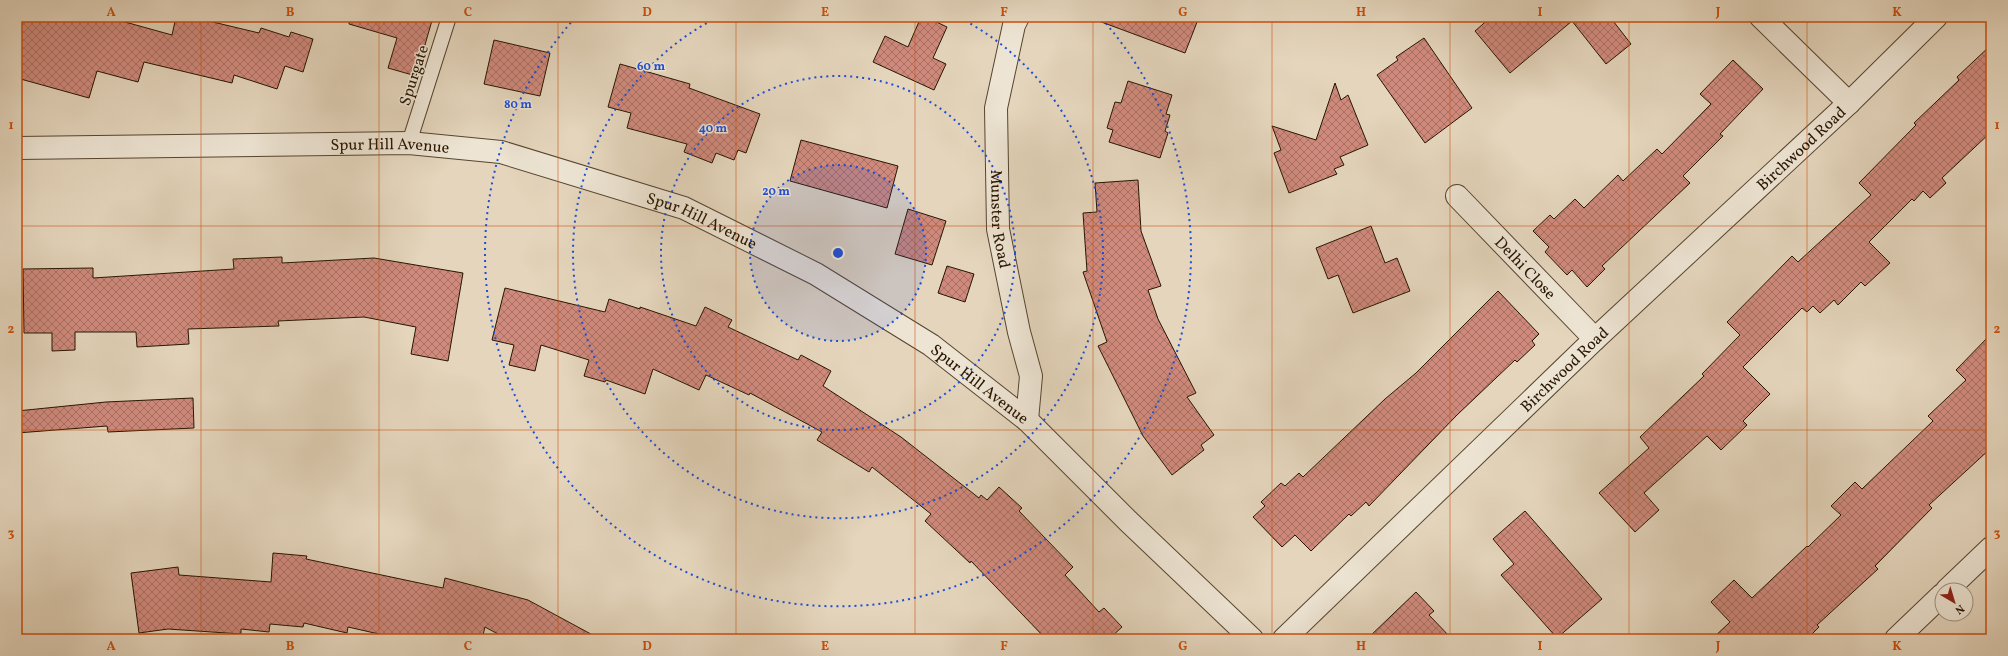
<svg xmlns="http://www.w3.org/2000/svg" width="2008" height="656" font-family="Vollkorn,serif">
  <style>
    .building { fill: url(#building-cross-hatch); stroke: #271501 }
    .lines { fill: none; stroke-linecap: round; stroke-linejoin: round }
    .service-casing { stroke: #564530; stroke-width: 16 }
    .minor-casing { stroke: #564530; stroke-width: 24 }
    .tertiary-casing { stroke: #564530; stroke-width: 24 }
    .service { stroke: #ede4d3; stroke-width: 14 }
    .minor { stroke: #ede4d3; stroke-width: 22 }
    .tertiary { stroke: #ede4d3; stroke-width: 22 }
    .grid { fill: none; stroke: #cb4f0a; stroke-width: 1; stroke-opacity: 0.55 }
    .ring { fill: none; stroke: #1d4ed8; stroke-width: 2; stroke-dasharray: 2 4 }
    .labels { text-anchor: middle; stroke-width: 3; stroke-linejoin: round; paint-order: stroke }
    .street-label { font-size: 16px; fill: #271501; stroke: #ede4d3 }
    .centre { fill: #1d4ed8; stroke: #ede4d3; stroke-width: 2 }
    .ring-label { font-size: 12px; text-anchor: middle; font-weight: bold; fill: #1d4ed8; stroke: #ede4d3; stroke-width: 3; stroke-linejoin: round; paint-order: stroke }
    .neatline { fill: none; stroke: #cb4f0a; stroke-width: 1.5 }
    .grid-label { font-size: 13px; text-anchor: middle; font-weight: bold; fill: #cb4f0a }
  </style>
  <defs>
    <pattern id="building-cross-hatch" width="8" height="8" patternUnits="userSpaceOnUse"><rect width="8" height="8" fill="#d08a7d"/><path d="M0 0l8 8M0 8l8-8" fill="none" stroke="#a97064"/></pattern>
  </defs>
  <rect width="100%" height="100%" fill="#e4d5bc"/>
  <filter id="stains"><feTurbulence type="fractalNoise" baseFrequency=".005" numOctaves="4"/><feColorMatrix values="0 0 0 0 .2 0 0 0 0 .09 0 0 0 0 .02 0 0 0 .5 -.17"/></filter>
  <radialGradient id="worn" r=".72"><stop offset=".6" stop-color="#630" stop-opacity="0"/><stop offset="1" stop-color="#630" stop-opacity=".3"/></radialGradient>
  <path class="building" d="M 17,17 L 107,17 L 172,35 L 176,17 L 192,17 L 259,33 L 261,28 L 289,37 L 291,32 L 313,39 L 303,72 L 285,66 L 277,89 L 234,75 L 232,83 L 144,62 L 138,82 L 97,71 L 89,98 L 17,78 Z
    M 350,17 L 433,17 L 416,76 L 388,68 L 397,38 L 349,24 Z
    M 921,17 L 926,17 L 947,27 L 933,58 L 946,64 L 934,90 L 873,62 L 885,36 L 908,47 Z
    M 1096,17 L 1199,17 L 1185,53 L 1096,20 Z
    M 1491,17 L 1610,17 L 1631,44 L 1606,64 L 1572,21 L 1510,73 L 1475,31 Z
    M 1424,38 L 1472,108 L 1425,143 L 1377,75 L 1398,60 L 1396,57 Z
    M 494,40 L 550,53 L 540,96 L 484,84 Z
    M 1991,45 L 1991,132 L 1942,178 L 1946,183 L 1930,198 L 1923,191 L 1914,201 L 1912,199 L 1869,242 L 1890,263 L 1865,286 L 1861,282 L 1838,305 L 1834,300 L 1820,313 L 1813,306 L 1807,312 L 1802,308 L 1743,367 L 1770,394 L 1743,421 L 1747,425 L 1721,450 L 1707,436 L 1644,493 L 1659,510 L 1635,532 L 1599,493 L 1649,448 L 1640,437 L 1704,376 L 1702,374 L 1740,335 L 1727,322 L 1792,256 L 1798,262 L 1871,195 L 1859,183 L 1916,125 L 1914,123 L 1959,80 L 1957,77 Z
    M 1733,60 L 1763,89 L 1720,134 L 1723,136 L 1683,176 L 1690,183 L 1602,266 L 1605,269 L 1587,287 L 1572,270 L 1567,275 L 1545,252 L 1549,247 L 1533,231 L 1550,215 L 1554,219 L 1575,199 L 1584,208 L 1618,175 L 1623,181 L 1657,149 L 1662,154 L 1711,104 L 1700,94 Z
    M 620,64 L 690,84 L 689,88 L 760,114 L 746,153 L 738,150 L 734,160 L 716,153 L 712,163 L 684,152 L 687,144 L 627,128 L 631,113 L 608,107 Z
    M 1128,81 L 1172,95 L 1166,114 L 1170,115 L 1165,131 L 1168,133 L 1160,158 L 1109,142 L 1113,130 L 1107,128 L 1115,102 L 1121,103 Z
    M 1335,83 L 1341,100 L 1348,95 L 1368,145 L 1340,157 L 1344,165 L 1334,169 L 1337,174 L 1289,193 L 1274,153 L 1281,150 L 1272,126 L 1316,140 Z
    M 801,140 L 898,166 L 887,208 L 790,181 Z
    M 1138,180 L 1141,231 L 1161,286 L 1148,290 L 1158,319 L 1196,393 L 1187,397 L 1214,435 L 1201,445 L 1204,450 L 1172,475 L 1143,436 L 1098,346 L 1107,342 L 1083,272 L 1087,271 L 1083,213 L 1097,212 L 1095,183 Z
    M 908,209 L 946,221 L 932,265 L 895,254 Z
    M 1371,226 L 1385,263 L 1397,258 L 1410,291 L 1353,313 L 1338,275 L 1328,279 L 1316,248 Z
    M 282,257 L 282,263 L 374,258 L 463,273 L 448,361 L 411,354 L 416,327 L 364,317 L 278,321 L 279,326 L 188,329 L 189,344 L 137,347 L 136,332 L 75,332 L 75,350 L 52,351 L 52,333 L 24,333 L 23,269 L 93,268 L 93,278 L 234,269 L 233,259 Z
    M 947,266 L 974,274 L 965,302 L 938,293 Z
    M 505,288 L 605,312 L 609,299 L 640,309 L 640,307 L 696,326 L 705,307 L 732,320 L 728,327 L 798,360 L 801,355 L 831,371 L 823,386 L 901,437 L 979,498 L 981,495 L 987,500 L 999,487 L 1022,508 L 1019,511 L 1073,567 L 1065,575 L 1099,612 L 1104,608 L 1122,627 L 1109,639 L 1046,639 L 971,561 L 970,563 L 925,521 L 931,514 L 872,467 L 869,472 L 817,440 L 822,432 L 750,393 L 749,395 L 706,375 L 699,390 L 653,369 L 645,394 L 606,380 L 605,382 L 584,376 L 589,360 L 541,345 L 535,371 L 509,365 L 514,345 L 492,340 Z
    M 1498,291 L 1539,334 L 1532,341 L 1535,345 L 1517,362 L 1515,360 L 1457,415 L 1369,506 L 1366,502 L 1351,516 L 1349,514 L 1311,551 L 1295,535 L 1282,547 L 1253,517 L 1265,506 L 1261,502 L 1281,483 L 1285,486 L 1299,473 L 1303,477 L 1385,399 L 1416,373 Z
    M 1991,334 L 1991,448 L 1929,505 L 1932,508 L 1875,566 L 1878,569 L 1817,625 L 1819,627 L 1807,639 L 1712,639 L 1730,622 L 1711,602 L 1734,580 L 1752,598 L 1807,546 L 1808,547 L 1841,515 L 1831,506 L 1855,482 L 1862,489 L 1933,421 L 1928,416 L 1966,380 L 1956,370 Z
    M 193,398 L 194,428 L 108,432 L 107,426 L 17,433 L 17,411 L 106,402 Z
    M 1525,511 L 1602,599 L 1557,638 L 1501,575 L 1514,564 L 1493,539 Z
    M 273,553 L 307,556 L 306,559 L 443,588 L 445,578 L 528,600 L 600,639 L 507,639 L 485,627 L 482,639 L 436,639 L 416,634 L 415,639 L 401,639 L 348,627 L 347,633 L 304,623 L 303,627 L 270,624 L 269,632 L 241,629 L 241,634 L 168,629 L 139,633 L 131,573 L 178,567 L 179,575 L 271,582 Z
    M 1416,592 L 1434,611 L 1429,615 L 1452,639 L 1367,639 Z"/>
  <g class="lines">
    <g class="service-casing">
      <path id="service" d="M 409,143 L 449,17"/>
    </g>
    <g class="minor-casing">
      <g id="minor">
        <path id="s1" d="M 1018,17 L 1014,25 L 996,108 L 998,229 L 1019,332 L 1031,376 L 1027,420"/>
        <path d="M 1761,17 L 1849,103"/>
        <path id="s2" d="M 17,148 L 409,143 L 501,152 L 684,208 L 816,274 L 931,345 L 1027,420 L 1128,521 L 1252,639"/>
        <path id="s3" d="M 1457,196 L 1595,339"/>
        <path id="s4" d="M 1284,639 L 1595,339 L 1849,103 L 1936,17"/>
      </g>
    </g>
    <g class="tertiary-casing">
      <path id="tertiary" d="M 1947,590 L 1991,548
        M 1896,639 L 1942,595"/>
    </g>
    <use href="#service" class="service"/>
    <use href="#minor" class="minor"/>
    <use href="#tertiary" class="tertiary"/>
  </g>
  <path class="grid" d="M 201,17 L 201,639M 379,17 L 379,639M 558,17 L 558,639M 736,17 L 736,639M 915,17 L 915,639M 1093,17 L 1093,639M 1272,17 L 1272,639M 1450,17 L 1450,639M 1629,17 L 1629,639M 1807,17 L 1807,639M 17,226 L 1991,226M 17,430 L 1991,430"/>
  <circle cx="838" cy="253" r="88" fill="#1d4ed8" fill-opacity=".12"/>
  <g class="ring">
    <circle cx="838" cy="253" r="88"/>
    <circle cx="838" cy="253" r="177"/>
    <path d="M960 18A265 265 0 1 1 716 18"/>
    <path d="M1102 19A353 353 0 1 1 574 19"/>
  </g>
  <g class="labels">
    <g class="street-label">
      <text transform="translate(413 75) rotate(-72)" y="6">Spurgate</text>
      <text dy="6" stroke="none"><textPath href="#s2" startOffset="373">Spur Hill Avenue</textPath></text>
      <text dy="6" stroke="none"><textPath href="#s4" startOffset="713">Birchwood Road</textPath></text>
      <text dy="6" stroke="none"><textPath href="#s1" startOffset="205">Munster Road</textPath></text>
      <text dy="6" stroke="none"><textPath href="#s2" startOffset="697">Spur Hill Avenue</textPath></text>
      <text dy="6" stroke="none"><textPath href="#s3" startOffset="99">Delhi Close</textPath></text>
      <text dy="6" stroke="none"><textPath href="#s4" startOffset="389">Birchwood Road</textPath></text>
      <text dy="6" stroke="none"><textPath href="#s2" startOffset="1021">Spur Hill Avenue</textPath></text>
    </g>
  </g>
  <circle cx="838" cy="253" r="6" class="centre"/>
  <g class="ring-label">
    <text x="651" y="70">60 m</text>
    <text x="518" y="108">80 m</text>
    <text x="713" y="132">40 m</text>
    <text x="776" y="195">20 m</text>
  </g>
  <rect width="2008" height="656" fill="none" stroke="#e4d5bc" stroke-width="44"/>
  <g transform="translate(1954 602) rotate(142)"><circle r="19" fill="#ede4d3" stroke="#9e917f"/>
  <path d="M0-3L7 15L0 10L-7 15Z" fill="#8f2418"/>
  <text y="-6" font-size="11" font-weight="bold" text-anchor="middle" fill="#271501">N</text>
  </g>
  <rect x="22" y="22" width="1964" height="612" class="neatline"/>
  <g class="grid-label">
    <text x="111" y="16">A</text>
    <text x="290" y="16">B</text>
    <text x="468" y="16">C</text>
    <text x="647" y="16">D</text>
    <text x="825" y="16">E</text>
    <text x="1004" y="16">F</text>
    <text x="1183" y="16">G</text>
    <text x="1361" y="16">H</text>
    <text x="1540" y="16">I</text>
    <text x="1718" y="16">J</text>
    <text x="1897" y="16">K</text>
    <text x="11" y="129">1</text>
    <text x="1997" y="129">1</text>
    <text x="11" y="333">2</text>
    <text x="1997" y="333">2</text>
    <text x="11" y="537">3</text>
    <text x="1997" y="537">3</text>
    <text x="111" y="650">A</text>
    <text x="290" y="650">B</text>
    <text x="468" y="650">C</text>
    <text x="647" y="650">D</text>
    <text x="825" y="650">E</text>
    <text x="1004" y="650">F</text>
    <text x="1183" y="650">G</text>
    <text x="1361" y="650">H</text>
    <text x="1540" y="650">I</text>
    <text x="1718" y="650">J</text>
    <text x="1897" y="650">K</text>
  </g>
  <rect width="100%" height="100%" filter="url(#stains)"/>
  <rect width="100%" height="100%" fill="url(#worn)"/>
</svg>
